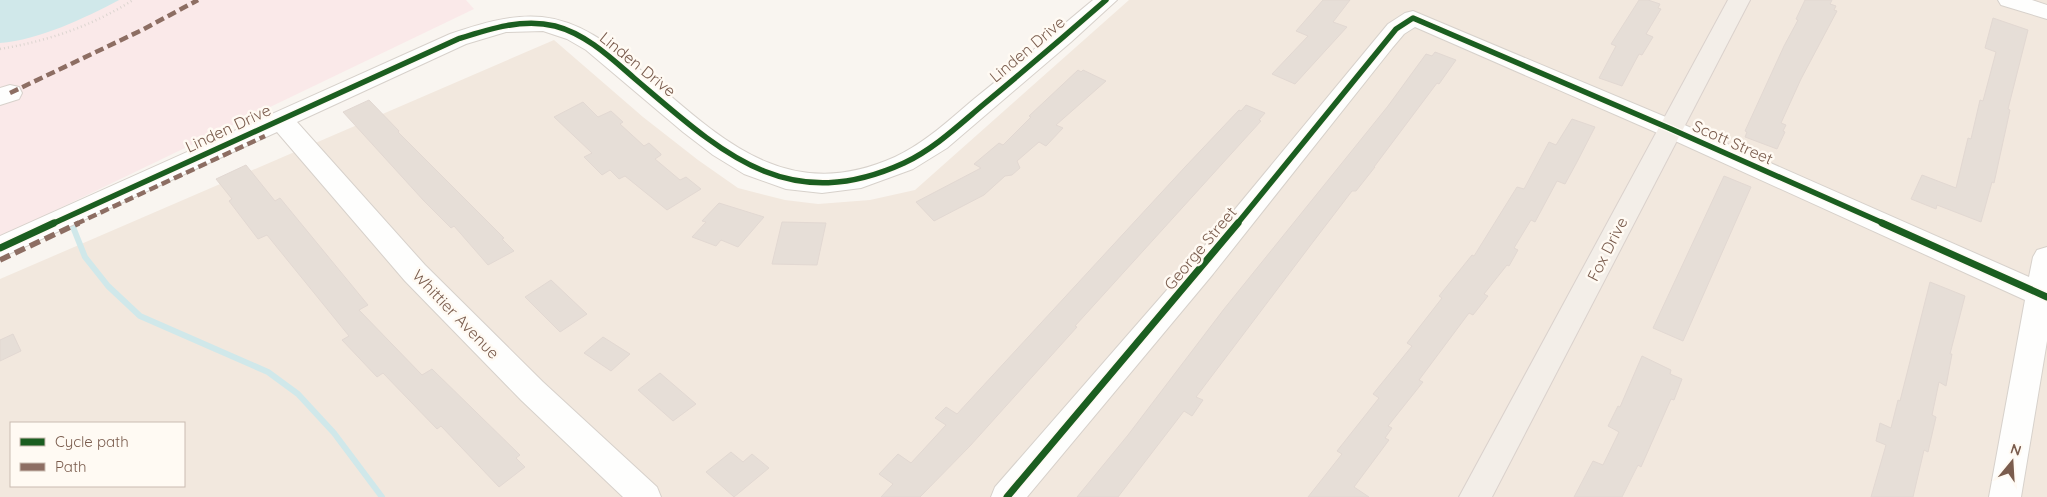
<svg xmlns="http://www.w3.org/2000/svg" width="2047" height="497" font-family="Quicksand,sans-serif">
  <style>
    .residential { fill: #f2e8de; fill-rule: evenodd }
    .medical { fill: #fae9e9 }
    .water { fill: #d0e8ea }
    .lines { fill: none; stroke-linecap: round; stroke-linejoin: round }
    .stream { stroke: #d0e8ea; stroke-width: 6 }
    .building { fill: #e6ded7; stroke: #e2d8d2 }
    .minor-casing { stroke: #d7d1cb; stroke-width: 2 }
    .major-casing { stroke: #dad1cc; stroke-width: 2 }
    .path { stroke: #dcd5d0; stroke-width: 2.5; stroke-dasharray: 1 3; stroke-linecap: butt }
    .minor { fill: #fefefd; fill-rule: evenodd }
    .major { fill: #f3eee8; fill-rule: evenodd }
    .quiet-far1 { stroke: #8d6e63; stroke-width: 4.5; stroke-dasharray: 9 4.5; stroke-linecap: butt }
    .quiet { stroke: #8d6e63; stroke-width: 5.5; stroke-dasharray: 11 5.5; stroke-linecap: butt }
    .cycleway-far1-casing { stroke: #fffaf3; stroke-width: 8 }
    .cycleway-casing { stroke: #fffaf3; stroke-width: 10 }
    .cycleway-far1 { stroke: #1b5e20; stroke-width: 5.5 }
    .cycleway { stroke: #1b5e20; stroke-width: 7 }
    .labels { text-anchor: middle; stroke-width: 5; stroke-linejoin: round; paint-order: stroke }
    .street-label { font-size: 16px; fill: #7a5c4d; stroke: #fffaf3 }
  </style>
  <rect width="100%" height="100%" fill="#f9f5f0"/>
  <path class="residential" d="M 1129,0 L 2047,0 L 2047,497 L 0,497 L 0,279 L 554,40 L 643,117 L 698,160 L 738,188 L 785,200 L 818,204 L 870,200 L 915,190 ZM 11,423 L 184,423 L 184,486 L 11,486 Z"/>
  <path class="medical" d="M 0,0 L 466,0 L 474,9 L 0,237 Z"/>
  <path class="water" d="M 0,0 L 119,0 C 85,18 39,40 0,43 Z"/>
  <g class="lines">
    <path class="stream" d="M 73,227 L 85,257 L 108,286 L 140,316 L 268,372 L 298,394 L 334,433 L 382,497"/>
  </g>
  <path class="building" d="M 1323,0 L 1350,0 L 1333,22 L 1347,27 L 1295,84 L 1272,74 L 1308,36 L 1296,31 Z
    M 1639,0 L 1648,0 L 1660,4 L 1658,8 L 1661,9 L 1646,34 L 1653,37 L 1642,55 L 1639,54 L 1622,86 L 1599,78 L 1616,46 L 1611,44 Z
    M 1805,0 L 1832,0 L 1830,4 L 1836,6 L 1834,10 L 1837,11 L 1801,79 L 1781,123 L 1786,125 L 1783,131 L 1785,132 L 1777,149 L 1745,137 L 1747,132 L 1745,131 L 1784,46 L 1798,20 L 1796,19 Z
    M 1993,18 L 2028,30 L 2008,109 L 2010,110 L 1994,183 L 1992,182 L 1981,222 L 1937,205 L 1936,209 L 1911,199 L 1922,175 L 1956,188 L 1968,138 L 1971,139 L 1980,100 L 1983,101 L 1996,52 L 1985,48 Z
    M 1435,52 L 1456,60 L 1439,84 L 1437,83 L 1374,167 L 1375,167 L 1356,191 L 1352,191 L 1313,242 L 1196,397 L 1203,400 L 1192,416 L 1184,411 L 1118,497 L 1077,497 L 1128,435 L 1224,309 L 1388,106 L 1426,54 L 1432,56 Z
    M 1078,70 L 1081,72 L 1083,70 L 1106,81 L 1056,125 L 1063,128 L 1046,146 L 1039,142 L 1017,161 L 1020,168 L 1012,175 L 1005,176 L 984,195 L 934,221 L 916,202 L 981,168 L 974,164 L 999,143 L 1003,145 L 1031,117 L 1029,116 Z
    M 369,100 L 399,131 L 398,132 L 504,238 L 502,239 L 514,251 L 488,265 L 454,226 L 451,228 L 424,201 L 343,112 Z
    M 583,102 L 598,117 L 611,111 L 623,122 L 620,124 L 644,146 L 649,143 L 661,154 L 661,155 L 655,159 L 680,180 L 686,177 L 701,189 L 667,210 L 625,176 L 619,179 L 610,170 L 602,175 L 584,157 L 592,153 L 554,117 Z
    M 1246,105 L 1265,113 L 1259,120 L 1261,121 L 1075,326 L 1077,327 L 970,446 L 920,497 L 881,497 L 893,484 L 879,474 L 898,454 L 911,463 L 946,425 L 935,418 L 946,407 L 957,414 L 1185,167 L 1239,110 L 1241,111 Z
    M 1572,119 L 1595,127 L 1577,162 L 1565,184 L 1557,181 L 1535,222 L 1531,220 L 1514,248 L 1518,250 L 1509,266 L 1507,265 L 1484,294 L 1488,296 L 1473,315 L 1469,313 L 1419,380 L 1423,382 L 1388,426 L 1392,428 L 1385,438 L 1389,440 L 1354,487 L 1369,497 L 1308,497 L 1342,454 L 1337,451 L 1379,398 L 1373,394 L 1412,346 L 1407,343 L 1442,298 L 1439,296 L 1472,255 L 1474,256 L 1517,187 L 1524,189 L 1549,142 L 1556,145 Z
    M 246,165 L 275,201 L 280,198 L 368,305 L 359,310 L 422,375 L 432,369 L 520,455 L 516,458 L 525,467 L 499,487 L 441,426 L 437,429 L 383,373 L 377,377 L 342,340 L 349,336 L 267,235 L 258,239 L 229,201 L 232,199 L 216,179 Z
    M 1724,176 L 1751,187 L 1683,341 L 1653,328 Z
    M 719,203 L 764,217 L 738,247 L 721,240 L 716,246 L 692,237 L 706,222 L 702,221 Z
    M 782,222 L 826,223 L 817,265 L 772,264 Z
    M 551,280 L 587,314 L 560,332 L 525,297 Z
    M 1930,282 L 1965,296 L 1950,354 L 1952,354 L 1946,386 L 1939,382 L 1932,415 L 1936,417 L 1928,452 L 1924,450 L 1913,497 L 1871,497 L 1886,445 L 1876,441 L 1880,423 L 1891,428 L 1898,400 L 1900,401 Z
    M 13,334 L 21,351 L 0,361 L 0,340 Z
    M 603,337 L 630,354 L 611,371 L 584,353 Z
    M 1642,356 L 1671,370 L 1670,374 L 1682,379 L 1674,400 L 1671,399 L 1641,467 L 1638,465 L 1622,497 L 1574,497 L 1593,461 L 1603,465 L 1619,432 L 1608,426 L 1618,406 L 1620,407 Z
    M 660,373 L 696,404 L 673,421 L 638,390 Z
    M 731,452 L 743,462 L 752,454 L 769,468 L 734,497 L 706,472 Z"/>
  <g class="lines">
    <g class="minor-casing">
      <path id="minor" d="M 1093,0 L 1117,0 L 1071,42 L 947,148 L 913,169 L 861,188 L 822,193 L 786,189 L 744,174 L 713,155 L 683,132 L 586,50 L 567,39 L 543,31 L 506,32 L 466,44 L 297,122 L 425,265 L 543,382 L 657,487 L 661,497 L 623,497 L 521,400 L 405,281 L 277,132 L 0,258 L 0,236 L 450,34 C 479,24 511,14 542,17 C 580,21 609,44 637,67 C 717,135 783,207 895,157 C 925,143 949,120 974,99 C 1014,67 1053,33 1093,0 Z
        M 1998,0 L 2032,0 L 2047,5 L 2047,19 L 2001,5 Z
        M 1413,11 L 1680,123 L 2029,277 L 2033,257 L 2037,250 L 2047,247 L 2047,341 L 2021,497 L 1989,497 L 2025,300 L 1662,135 L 1415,27 L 1404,34 L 1393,47 L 1213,274 L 1027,497 L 991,497 L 995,487 L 1193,260 L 1388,24 L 1405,13 Z
        M 10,85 L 19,87 L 22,93 L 19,99 L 0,105 L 0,88 Z"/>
    </g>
    <g class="major-casing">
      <path id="major" d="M 1728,0 L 1750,0 L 1492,497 L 1459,497 Z"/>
    </g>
    <path class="path" d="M 0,49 C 48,41 92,26 133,0"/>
    <use href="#minor" class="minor"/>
    <use href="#major" class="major"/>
    <path class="quiet-far1" d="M 10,93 L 142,30 L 198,0
      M 76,224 L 265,136"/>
    <path class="quiet" d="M 0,260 L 79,223"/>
    <g class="cycleway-far1-casing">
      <path id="cycleway-far1" d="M 52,224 L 458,39 C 489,29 522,18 555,26 C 586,34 611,58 634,78 C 720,151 786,217 904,163 C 934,149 959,125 984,104 C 1025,70 1066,35 1106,0
        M 1237,224 L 1396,29 L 1413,18 L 1671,129 L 1885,224"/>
    </g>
    <g class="cycleway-casing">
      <path id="cycleway" d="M 1882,223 L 2047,297
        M 0,248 L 54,223
        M 1007,497 L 1238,223"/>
    </g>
    <use href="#cycleway-far1" class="cycleway-far1"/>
    <use href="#cycleway" class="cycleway"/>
  </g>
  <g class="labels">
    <g class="street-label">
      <text transform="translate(1027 49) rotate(-40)" y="6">Linden Drive</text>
      <text transform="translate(638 64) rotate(39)" y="6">Linden Drive</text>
      <text transform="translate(228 128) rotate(-25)" y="6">Linden Drive</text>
      <text transform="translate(1733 142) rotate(24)" y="6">Scott Street</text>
      <text transform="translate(1200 248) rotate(-50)" y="6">George Street</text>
      <text transform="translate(1607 249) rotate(-63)" y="6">Fox Drive</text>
      <text transform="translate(456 314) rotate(46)" y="6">Whittier Avenue</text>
    </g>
  </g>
  <rect x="10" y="422" width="175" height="65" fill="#fffaf3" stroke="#cabbb1"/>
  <rect x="20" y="438" width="25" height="8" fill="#1b5e20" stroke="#cabbb1"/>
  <text x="55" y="447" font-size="15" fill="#7a5c4d">Cycle path</text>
  <rect x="20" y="463" width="25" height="8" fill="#8d6e63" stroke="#cabbb1"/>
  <text x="55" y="472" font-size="15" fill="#7a5c4d">Path</text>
  <g transform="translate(2012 462) rotate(18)" stroke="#fffaf3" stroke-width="4" paint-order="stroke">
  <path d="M0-4L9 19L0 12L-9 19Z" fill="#7a5c4d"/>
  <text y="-8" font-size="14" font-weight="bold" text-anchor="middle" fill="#7a5c4d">N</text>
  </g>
</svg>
